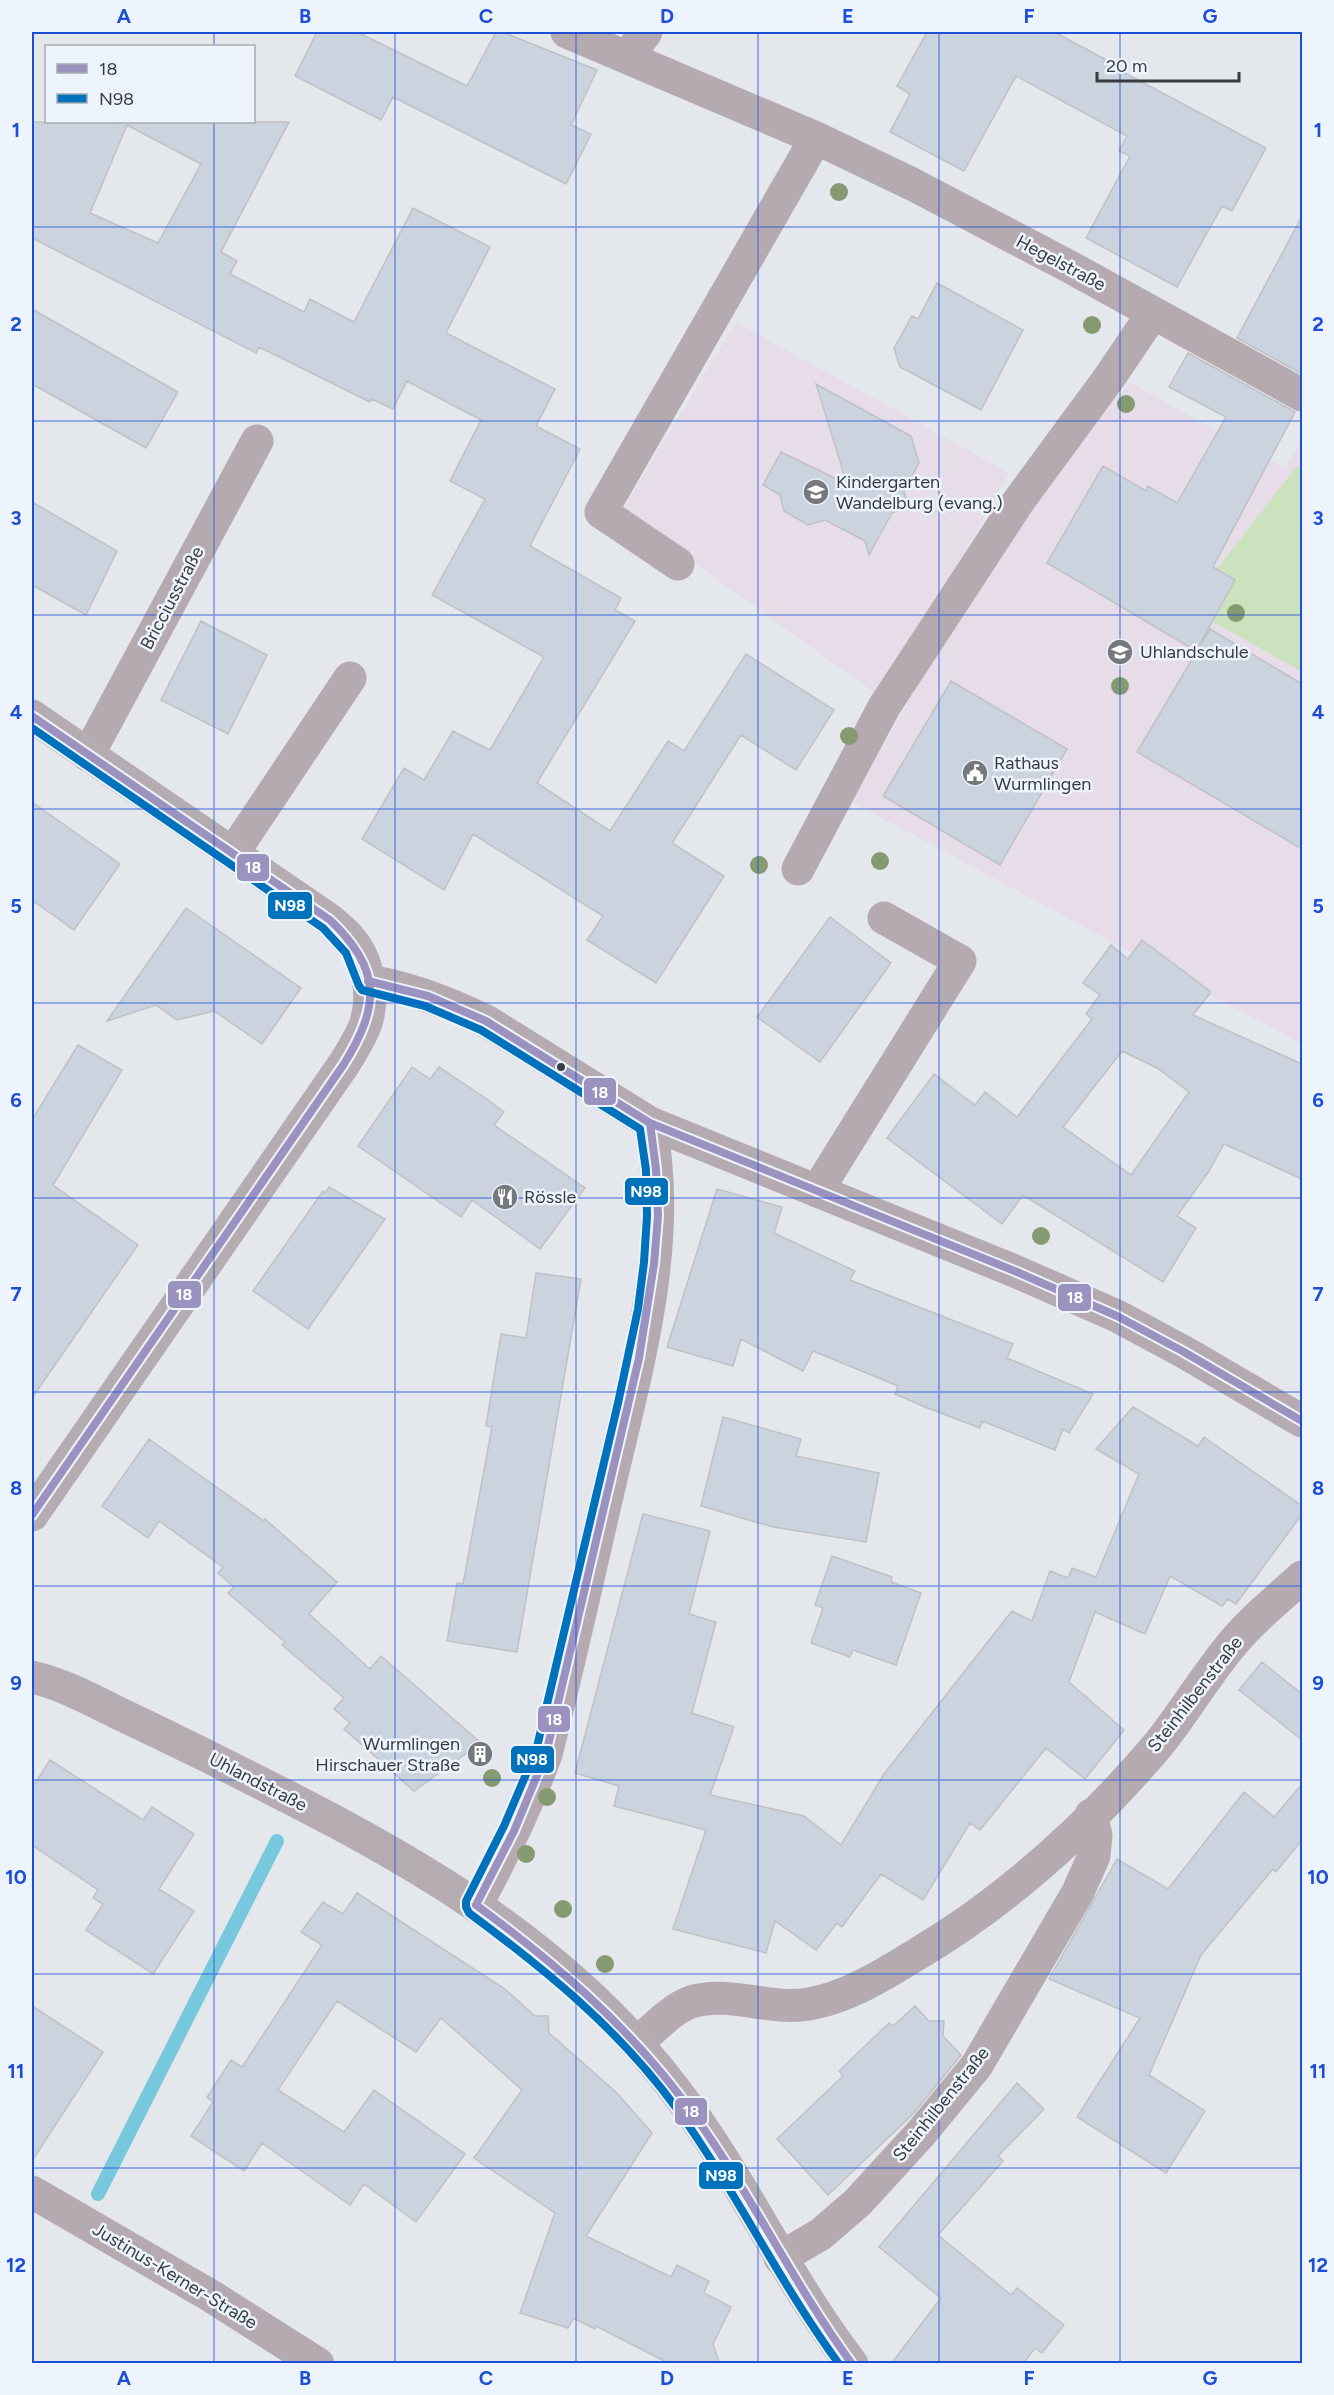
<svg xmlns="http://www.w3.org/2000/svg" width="1334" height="2395" font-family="Figtree,sans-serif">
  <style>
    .education { fill: #e7dde8 }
    .green { fill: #cce2be }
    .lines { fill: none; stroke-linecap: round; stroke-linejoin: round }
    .stream { stroke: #78c8dd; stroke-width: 14 }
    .building { fill: #cbd3df; stroke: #bfc1c5; stroke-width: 1.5; fill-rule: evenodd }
    .minor { stroke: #b5aaaf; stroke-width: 33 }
    .major { stroke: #b5acb1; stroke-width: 33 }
    .bus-1-casing { stroke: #eef4fd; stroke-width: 12 }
    .bus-2-casing { stroke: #eef4fd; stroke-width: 12 }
    .bus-1 { stroke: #9b92bf; stroke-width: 8 }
    .bus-2 { stroke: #0072bc; stroke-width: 8 }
    .tree { fill: #869a71 }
    .grid { fill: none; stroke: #1d4ed8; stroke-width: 1.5; stroke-opacity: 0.55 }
    .bus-dot { fill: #393c3f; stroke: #eef4fd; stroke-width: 2 }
    .labels { text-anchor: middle; stroke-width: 5; stroke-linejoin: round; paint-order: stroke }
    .street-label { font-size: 18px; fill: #393c3f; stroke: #eef4fd }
    .poi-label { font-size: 18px; fill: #393c3f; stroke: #eef4fd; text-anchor: start }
    .line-badge { stroke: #eef4fd; stroke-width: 2 }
    .badge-label { font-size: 16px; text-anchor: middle; font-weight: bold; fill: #fff }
    .neatline { fill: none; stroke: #1d4ed8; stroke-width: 2 }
    .grid-label { font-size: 20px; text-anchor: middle; font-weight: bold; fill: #1d4ed8 }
  </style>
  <rect width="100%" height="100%" fill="#e4e7ec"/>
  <path class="education" d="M 736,322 L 1009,473 L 882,698 L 622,511 Z
    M 1130,383 L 1285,468 L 1302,438 L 1302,1044 L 852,802 L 1022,501 Z"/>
  <path class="green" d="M 1297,466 L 1302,469 L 1302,672 L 1187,607 Z"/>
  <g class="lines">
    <path class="stream" d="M 98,2194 L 277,1841"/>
  </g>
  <path class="building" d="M 317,32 L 357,32 L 467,86 L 496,32 L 502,32 L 597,70 L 571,125 L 591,134 L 566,184 L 393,97 L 381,120 L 295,76 Z
    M 927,32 L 1054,32 L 1105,59 L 1104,62 L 1266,148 L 1232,211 L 1222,206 L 1177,287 L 1086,238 L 1130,156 L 1119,151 L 1127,136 L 1016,76 L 964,171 L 890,132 L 910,94 L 897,86 Z
    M 32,122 L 289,122 L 221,252 L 237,261 L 230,274 L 304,312 L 310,299 L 354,322 L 413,208 L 490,247 L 446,333 L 555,389 L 536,426 L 580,449 L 530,546 L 621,598 L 615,610 L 635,621 L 537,783 L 610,831 L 668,741 L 684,751 L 746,654 L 834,710 L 796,770 L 741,735 L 672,843 L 724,876 L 656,983 L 587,940 L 603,916 L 473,834 L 444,890 L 362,839 L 404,768 L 424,780 L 453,731 L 490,750 L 544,657 L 432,595 L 485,499 L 450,481 L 481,420 L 407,381 L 393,409 L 372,399 L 370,402 L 259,347 L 256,353 L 32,238 ZM 127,125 L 201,164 L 158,243 L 90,213 Z
    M 1302,216 L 1302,374 L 1237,338 Z
    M 937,283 L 1023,330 L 981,410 L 900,367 L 894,348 L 912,316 L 918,319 Z
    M 32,309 L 178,392 L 146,448 L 32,384 Z
    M 1188,353 L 1295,412 L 1213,567 L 1235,580 L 1196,651 L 1047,563 L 1103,466 L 1146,491 L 1148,486 L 1177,503 L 1226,417 L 1169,387 Z
    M 816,384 L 911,436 L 919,463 L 904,492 L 909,507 L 892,513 L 869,555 L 865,541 L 825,520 L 808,525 L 784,511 L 780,495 L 763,485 L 781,452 L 847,484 Z
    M 32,502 L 117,551 L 86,615 L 32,585 Z
    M 201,621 L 267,655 L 228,734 L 161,700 Z
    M 1210,629 L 1302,684 L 1302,849 L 1137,752 Z
    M 951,681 L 1067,749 L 1000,865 L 883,796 Z
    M 32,802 L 120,864 L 74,930 L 32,900 Z
    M 186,908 L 301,988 L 262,1044 L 214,1011 L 177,1020 L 156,1005 L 107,1021 Z
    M 830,917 L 891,963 L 820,1062 L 757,1017 Z
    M 1142,940 L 1211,992 L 1193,1015 L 1302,1064 L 1302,1179 L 1224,1144 L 1209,1171 L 1177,1216 L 1196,1228 L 1163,1282 L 1023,1195 L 1002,1224 L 887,1138 L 934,1074 L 975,1105 L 985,1092 L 1017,1117 L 1092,1019 L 1086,1014 L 1100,995 L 1083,983 L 1111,945 L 1128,959 ZM 1122,1051 L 1157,1068 L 1189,1092 L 1131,1175 L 1063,1127 Z
    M 78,1045 L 122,1070 L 53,1185 L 138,1245 L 32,1398 L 32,1120 Z
    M 412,1067 L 430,1079 L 439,1067 L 484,1097 L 504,1112 L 494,1125 L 585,1188 L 540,1249 L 472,1200 L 461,1217 L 358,1146 Z
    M 329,1187 L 385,1219 L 308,1329 L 253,1291 L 323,1191 L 325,1193 Z
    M 717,1189 L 782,1207 L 774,1233 L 855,1271 L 850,1280 L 1013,1344 L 1007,1358 L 1093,1394 L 1069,1433 L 1063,1429 L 1055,1450 L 982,1421 L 980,1428 L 925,1407 L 895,1394 L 898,1386 L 813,1351 L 803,1371 L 741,1339 L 733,1366 L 667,1347 Z
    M 536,1273 L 581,1279 L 517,1652 L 447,1641 L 457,1583 L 463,1584 L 492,1427 L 486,1426 L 501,1334 L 526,1338 Z
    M 1133,1407 L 1198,1446 L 1204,1437 L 1302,1506 L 1302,1514 L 1236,1604 L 1228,1599 L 1222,1606 L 1170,1576 L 1145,1634 L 1095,1612 L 1069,1682 L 1124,1730 L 1085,1779 L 1046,1748 L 980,1830 L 970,1823 L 923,1900 L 881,1874 L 842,1927 L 837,1923 L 816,1950 L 775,1921 L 766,1953 L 673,1929 L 706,1830 L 614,1806 L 619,1786 L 575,1773 L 643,1514 L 710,1531 L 689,1614 L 716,1622 L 692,1713 L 734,1727 L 710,1795 L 804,1816 L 841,1845 L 884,1774 L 1012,1611 L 1032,1621 L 1050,1571 L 1068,1578 L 1072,1568 L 1096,1577 L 1139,1474 L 1096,1449 Z
    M 723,1417 L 801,1439 L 796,1456 L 879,1473 L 866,1542 L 773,1527 L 701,1506 Z
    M 149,1439 L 264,1521 L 265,1519 L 337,1582 L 309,1614 L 370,1669 L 381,1656 L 481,1743 L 414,1791 L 344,1729 L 350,1723 L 334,1709 L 344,1698 L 282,1645 L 285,1642 L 228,1593 L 234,1587 L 218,1573 L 223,1567 L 159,1521 L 148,1538 L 102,1506 Z
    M 832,1556 L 892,1577 L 891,1582 L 921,1593 L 896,1665 L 853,1650 L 850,1657 L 811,1643 L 823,1608 L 815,1605 Z
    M 1262,1662 L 1302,1694 L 1302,1740 L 1239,1690 Z
    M 50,1760 L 143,1820 L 152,1807 L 194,1834 L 159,1889 L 194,1911 L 153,1974 L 86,1930 L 103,1904 L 93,1898 L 98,1890 L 32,1845 L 32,1788 Z
    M 1302,1784 L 1302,1840 L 1276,1872 L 1273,1869 L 1201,1955 L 1149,2075 L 1205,2111 L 1166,2173 L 1077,2117 L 1140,2018 L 1049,1979 L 1117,1859 L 1168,1889 L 1244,1792 L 1274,1817 Z
    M 357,1893 L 505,1989 L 535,2016 L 548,2016 L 549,2033 L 616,2092 L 652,2133 L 586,2236 L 671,2277 L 677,2265 L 709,2281 L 704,2293 L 731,2307 L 713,2344 L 720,2364 L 670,2364 L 596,2326 L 595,2329 L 575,2319 L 573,2319 L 568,2328 L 520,2313 L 555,2213 L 474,2158 L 522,2090 L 441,2018 L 416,2052 L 337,2001 L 278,2090 L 344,2132 L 374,2090 L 465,2154 L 416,2222 L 364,2184 L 350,2205 L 262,2143 L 244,2171 L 191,2136 L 213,2102 L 207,2097 L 231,2060 L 242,2067 L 322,1945 L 301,1932 L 323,1902 L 343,1914 Z
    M 32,2006 L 103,2052 L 32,2161 Z
    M 915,2006 L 929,2021 L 944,2021 L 943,2036 L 961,2055 L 914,2113 L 828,2195 L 777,2139 L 843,2076 L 839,2071 L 889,2023 L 893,2026 Z
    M 1017,2083 L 1044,2109 L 998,2156 L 1003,2161 L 938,2235 L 1011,2295 L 1017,2288 L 1064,2325 L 1042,2353 L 1035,2348 L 1023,2364 L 891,2364 L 941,2298 L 879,2247 Z"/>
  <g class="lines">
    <path class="minor" d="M 567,32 L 816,138 L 912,184 L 1070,267 L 1302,395
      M 628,56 L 646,32
      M 678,564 L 601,512 L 816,138
      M 88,755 L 257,441
      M 233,853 L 350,678
      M 798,869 L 884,707 L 1018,502 L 1109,378 L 1153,313
      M 368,981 C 409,987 449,1003 486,1021 L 650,1123 L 1017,1272 L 1117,1316 L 1184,1352 L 1302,1421
      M 817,1191 L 960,961 L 884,918
      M 476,1905 C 503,1856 527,1806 546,1754 C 568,1669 587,1582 607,1496 C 634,1378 675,1245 650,1123
      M 637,2043 C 653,2030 671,2009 691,2002 C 729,1990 770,2011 809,2004 C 849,1997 884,1974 919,1953 C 1009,1899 1090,1825 1158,1745 C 1183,1714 1203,1680 1228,1649 C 1249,1622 1277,1600 1302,1577
      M 32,2192 L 211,2296 L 318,2364
      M 780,2258 L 821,2234 L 858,2202 L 922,2132 L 977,2065 L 1078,1892 L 1094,1856 L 1096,1835 L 1091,1815"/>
    <path class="major" d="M 32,716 L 330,920 C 337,927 345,932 350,939 C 369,960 374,997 366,1023 C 361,1037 352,1051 344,1064 L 32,1515
      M 32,1677 C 62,1684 90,1699 118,1713 C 148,1727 178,1742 207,1756 C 383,1844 554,1930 675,2090 C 741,2176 785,2277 852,2364"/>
    <g class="bus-1-casing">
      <path id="bus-1" d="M 32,716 L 330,920 C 382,969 380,1006 344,1064 L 32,1515
        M 368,981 L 428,996 L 486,1021 L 650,1123 L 1017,1272 L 1117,1316 L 1184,1352 L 1302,1421
        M 476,1905 L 514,1831 L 546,1754 L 639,1358 L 654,1264 L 658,1216 L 656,1169 L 650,1123
        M 476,1905 C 554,1962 625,2023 683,2100 C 746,2183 790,2279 852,2364"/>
    </g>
    <g class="bus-2-casing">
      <path id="bus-2" d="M 32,728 L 323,928 L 346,953 L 359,986 L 362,990 L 425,1006 L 481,1030 L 640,1129 L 646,1170 L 647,1216 L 644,1262 L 638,1309 L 618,1403 L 536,1751 L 504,1826 L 466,1901 L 466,1907 L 469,1913 C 546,1970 620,2030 677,2109 C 736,2191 779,2282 839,2364"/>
    </g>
    <use href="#bus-1" class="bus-1"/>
    <use href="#bus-2" class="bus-2"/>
  </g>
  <g class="tree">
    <circle cx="839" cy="192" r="9"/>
    <circle cx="1092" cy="325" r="9"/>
    <circle cx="1126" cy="404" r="9"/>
    <circle cx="1236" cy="613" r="9"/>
    <circle cx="1120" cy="686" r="9"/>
    <circle cx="849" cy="736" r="9"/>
    <circle cx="880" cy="861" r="9"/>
    <circle cx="759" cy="865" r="9"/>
    <circle cx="1041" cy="1236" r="9"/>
    <circle cx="492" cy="1778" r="9"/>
    <circle cx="547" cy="1797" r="9"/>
    <circle cx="526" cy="1854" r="9"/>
    <circle cx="563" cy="1909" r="9"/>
    <circle cx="605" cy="1964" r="9"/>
  </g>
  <path class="grid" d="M 214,32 L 214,46M 395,32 L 395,2364M 576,32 L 576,2364M 758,32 L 758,2364M 939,32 L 939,2364M 1120,32 L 1120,2364M 214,122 L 214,2364M 32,227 L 1302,227M 32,421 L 1302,421M 32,615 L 1302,615M 32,809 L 1302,809M 32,1003 L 1302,1003M 32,1198 L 1302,1198M 32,1392 L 1302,1392M 32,1586 L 1302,1586M 32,1780 L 1302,1780M 32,1974 L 1302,1974M 32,2168 L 1302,2168"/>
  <defs>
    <g id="school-disc" transform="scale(1.35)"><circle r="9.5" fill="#75787c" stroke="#eef4fd"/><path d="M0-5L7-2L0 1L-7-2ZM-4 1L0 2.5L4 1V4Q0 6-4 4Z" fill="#fff"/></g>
    <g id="civic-disc" transform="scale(1.35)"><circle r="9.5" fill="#75787c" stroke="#eef4fd"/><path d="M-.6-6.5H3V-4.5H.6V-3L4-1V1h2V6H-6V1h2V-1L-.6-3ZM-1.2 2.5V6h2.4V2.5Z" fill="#fff"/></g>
    <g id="restaurant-disc" transform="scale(1.35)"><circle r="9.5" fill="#75787c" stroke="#eef4fd"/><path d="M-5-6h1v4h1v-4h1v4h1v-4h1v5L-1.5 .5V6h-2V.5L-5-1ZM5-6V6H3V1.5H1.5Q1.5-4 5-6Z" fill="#fff"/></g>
    <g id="building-disc" transform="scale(1.35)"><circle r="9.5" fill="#75787c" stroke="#eef4fd"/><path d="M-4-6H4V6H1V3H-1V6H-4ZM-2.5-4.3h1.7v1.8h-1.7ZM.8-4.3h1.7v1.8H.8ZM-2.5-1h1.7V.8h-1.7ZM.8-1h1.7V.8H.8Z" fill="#fff"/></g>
  </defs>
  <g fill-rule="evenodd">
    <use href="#school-disc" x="816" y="492"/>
    <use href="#school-disc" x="1120" y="652"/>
    <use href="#civic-disc" x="975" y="773"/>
    <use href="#restaurant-disc" x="505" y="1197"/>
    <use href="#building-disc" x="480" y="1754"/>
  </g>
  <circle class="bus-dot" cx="561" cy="1067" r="5"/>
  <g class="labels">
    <g class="street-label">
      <text transform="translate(1061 263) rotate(28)" y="6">Hegelstraße</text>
      <text transform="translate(172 598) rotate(-62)" y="6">Bricciusstraße</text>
      <text transform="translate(1195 1694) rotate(-52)" y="6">Steinhilbenstraße</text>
      <text transform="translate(258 1782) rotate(27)" y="6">Uhlandstraße</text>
      <text transform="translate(941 2104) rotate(-51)" y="6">Steinhilbenstraße</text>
      <text transform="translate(175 2276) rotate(31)" y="6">Justinus-Kerner-Straße</text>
    </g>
    <g class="poi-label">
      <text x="836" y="488">Kindergarten<tspan x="836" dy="21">Wandelburg (evang.)</tspan></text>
      <text x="1140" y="658">Uhlandschule</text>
      <text x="994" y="769">Rathaus<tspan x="994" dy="21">Wurmlingen</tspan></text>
      <text x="524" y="1203">Rössle</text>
      <text x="460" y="1750" text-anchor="end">Wurmlingen<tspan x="460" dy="21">Hirschauer Straße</tspan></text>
    </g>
  </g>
  <g class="line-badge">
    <rect x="236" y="853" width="34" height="29" rx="6" fill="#9b92bf"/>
    <rect x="267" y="891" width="46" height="29" rx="6" fill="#0072bc"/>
    <rect x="583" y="1077" width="34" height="29" rx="6" fill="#9b92bf"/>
    <rect x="624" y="1177" width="45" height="29" rx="6" fill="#0072bc"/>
    <rect x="167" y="1280" width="35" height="29" rx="6" fill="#9b92bf"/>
    <rect x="1057" y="1283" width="35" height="29" rx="6" fill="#9b92bf"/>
    <rect x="537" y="1705" width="34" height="28" rx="6" fill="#9b92bf"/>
    <rect x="510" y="1745" width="45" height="29" rx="6" fill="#0072bc"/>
    <rect x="674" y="2097" width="34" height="29" rx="6" fill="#9b92bf"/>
    <rect x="698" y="2161" width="46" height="29" rx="6" fill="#0072bc"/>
  </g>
  <g class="badge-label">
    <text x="253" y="873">18</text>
    <text x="290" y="911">N98</text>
    <text x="600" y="1098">18</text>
    <text x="646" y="1197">N98</text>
    <text x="184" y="1300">18</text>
    <text x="1075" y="1303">18</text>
    <text x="554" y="1725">18</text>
    <text x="532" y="1765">N98</text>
    <text x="691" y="2117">18</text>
    <text x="721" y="2181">N98</text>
  </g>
  <rect width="1334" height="2395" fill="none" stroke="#eef4fd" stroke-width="66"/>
  <rect x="45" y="45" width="210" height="78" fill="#eef4fd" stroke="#a6aab1" stroke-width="1.5"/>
  <rect x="57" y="64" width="30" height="9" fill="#9b92bf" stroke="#a6aab1" stroke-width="1.5"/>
  <text x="99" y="75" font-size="18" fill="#393c3f">18</text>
  <rect x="57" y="94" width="30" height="9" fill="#0072bc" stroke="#a6aab1" stroke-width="1.5"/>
  <text x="99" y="105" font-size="18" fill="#393c3f">N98</text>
  <path d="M1097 72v9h142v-9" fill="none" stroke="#393c3f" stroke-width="3"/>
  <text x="1106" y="72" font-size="18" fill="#393c3f" stroke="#eef4fd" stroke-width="4.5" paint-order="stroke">20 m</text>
  <rect x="33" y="33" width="1268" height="2329" class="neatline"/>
  <g class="grid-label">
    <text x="124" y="23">A</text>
    <text x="305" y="23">B</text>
    <text x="486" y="23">C</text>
    <text x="667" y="23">D</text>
    <text x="848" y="23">E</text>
    <text x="1029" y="23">F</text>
    <text x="1210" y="23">G</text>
    <text x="16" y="137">1</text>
    <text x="1318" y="137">1</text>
    <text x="16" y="331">2</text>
    <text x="1318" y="331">2</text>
    <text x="16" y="525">3</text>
    <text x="1318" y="525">3</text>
    <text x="16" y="719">4</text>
    <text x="1318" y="719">4</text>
    <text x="16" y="913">5</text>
    <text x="1318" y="913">5</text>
    <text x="16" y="1107">6</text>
    <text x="1318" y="1107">6</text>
    <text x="16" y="1301">7</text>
    <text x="1318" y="1301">7</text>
    <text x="16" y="1495">8</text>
    <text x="1318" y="1495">8</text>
    <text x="16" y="1690">9</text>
    <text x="1318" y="1690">9</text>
    <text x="16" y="1884">10</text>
    <text x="1318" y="1884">10</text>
    <text x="16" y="2078">11</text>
    <text x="1318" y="2078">11</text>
    <text x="16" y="2272">12</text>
    <text x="1318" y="2272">12</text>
    <text x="124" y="2385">A</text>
    <text x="305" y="2385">B</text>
    <text x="486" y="2385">C</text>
    <text x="667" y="2385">D</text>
    <text x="848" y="2385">E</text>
    <text x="1029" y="2385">F</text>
    <text x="1210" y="2385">G</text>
  </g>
</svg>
